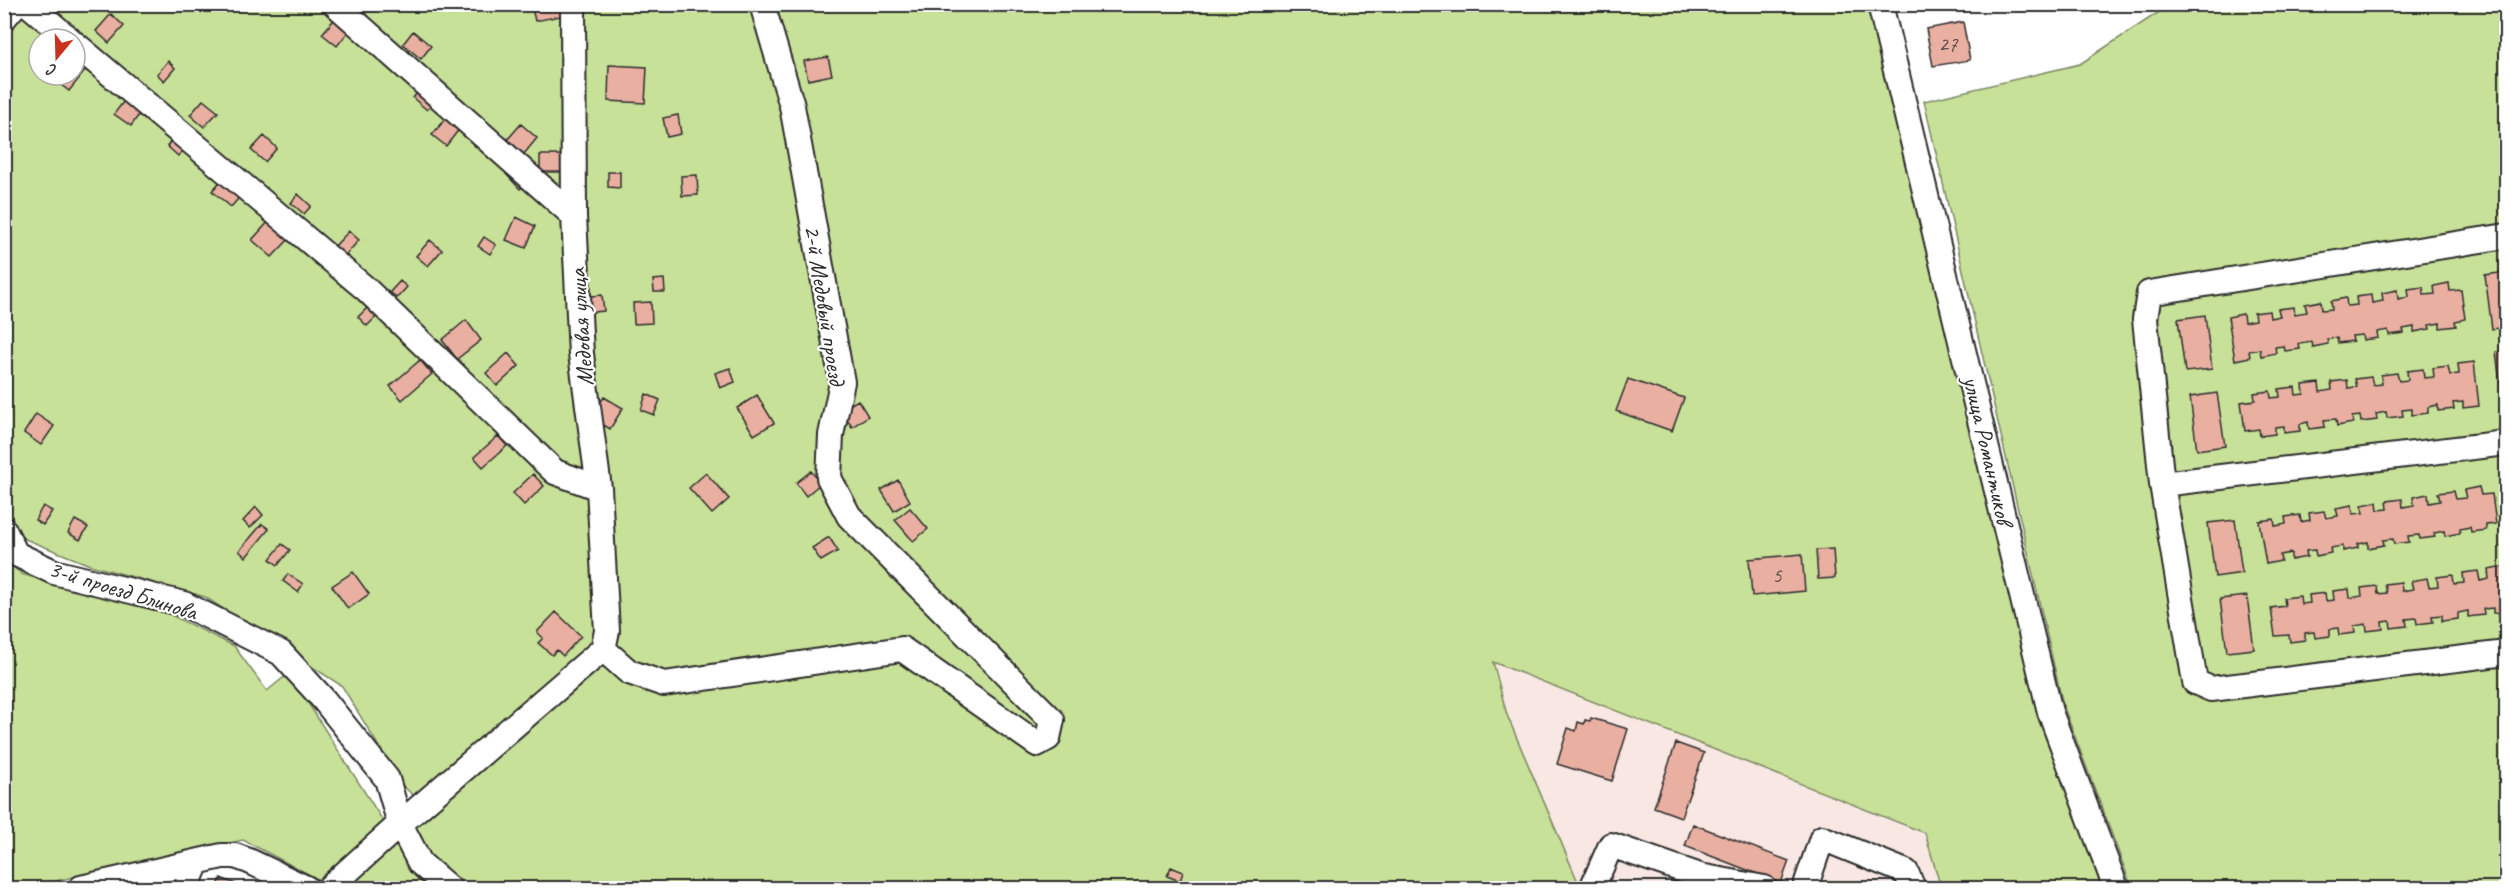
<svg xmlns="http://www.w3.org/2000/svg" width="2511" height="893" font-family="Caveat,sans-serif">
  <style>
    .built { fill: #f8e7e3 }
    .green { fill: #c8e198; stroke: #7a8662; stroke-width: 1.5; fill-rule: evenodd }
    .building { fill: #e9b0a2; stroke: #2b2b2b; stroke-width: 1.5 }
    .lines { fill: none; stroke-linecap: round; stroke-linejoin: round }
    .minor-casing { stroke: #2b2b2b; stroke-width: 28 }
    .minor { stroke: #fff; stroke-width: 24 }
    .labels { text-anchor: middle; stroke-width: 4.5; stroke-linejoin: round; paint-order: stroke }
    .number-label { font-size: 21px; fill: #5a4c49 }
    .street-label { font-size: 24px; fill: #2b2b2b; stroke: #fff }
  </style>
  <rect width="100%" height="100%" fill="#fff"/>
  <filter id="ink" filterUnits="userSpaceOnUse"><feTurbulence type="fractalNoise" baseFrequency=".0167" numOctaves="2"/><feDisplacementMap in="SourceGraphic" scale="12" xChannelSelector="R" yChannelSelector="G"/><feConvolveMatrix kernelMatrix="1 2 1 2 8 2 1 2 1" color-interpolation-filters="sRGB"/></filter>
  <g filter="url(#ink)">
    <path class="built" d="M 1492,662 L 1926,833 L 1941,888 L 1575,888 L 1578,881 L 1507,715 Z"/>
    <path class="green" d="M 2218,4 L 2501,5 L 2506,47 L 2506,888 L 2132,888 L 2063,705 L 1924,101 L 2080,64 L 2162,10 Z
      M 4,5 L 1870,5 L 2038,714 L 2102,888 L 1941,888 L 1925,833 L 1493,662 L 1507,715 L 1578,882 L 1575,888 L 461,888 L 428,856 L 415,830 L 417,799 L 403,786 L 342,686 L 205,597 L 90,565 L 5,531 ZM 39,39 L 75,39 L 75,75 L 39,75 Z
      M 4,560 L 22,574 L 48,582 L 167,613 L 234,646 L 267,691 L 289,673 L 418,876 L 434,888 L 335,888 L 243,840 L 24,888 L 5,888 Z"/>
    <path class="building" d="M 531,4 L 564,4 L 566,15 L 535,21 Z
      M 111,14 L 124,26 L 109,43 L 96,31 Z
      M 337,16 L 352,27 L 337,46 L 322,34 Z
      M 1963,22 L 1970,60 L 1933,66 L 1926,29 Z
      M 413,31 L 431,46 L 421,59 L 403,44 Z
      M 828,57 L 832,75 L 808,80 L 804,61 Z
      M 168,61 L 175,68 L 164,81 L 157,74 Z
      M 75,64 L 85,71 L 69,91 L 52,78 L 54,75 L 75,75 Z
      M 609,65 L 647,67 L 645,103 L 608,101 Z
      M 423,86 L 437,98 L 427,110 L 413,98 Z
      M 127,97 L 143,109 L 131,126 L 114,114 Z
      M 203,100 L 218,112 L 204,127 L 190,115 Z
      M 451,112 L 464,123 L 446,146 L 432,135 Z
      M 678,115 L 681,134 L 667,137 L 663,118 Z
      M 521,124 L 537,138 L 524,154 L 507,140 Z
      M 176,135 L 188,145 L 178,156 L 167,146 Z
      M 264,136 L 277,148 L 265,162 L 251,150 Z
      M 540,155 L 562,155 L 562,172 L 540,172 Z
      M 515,166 L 529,181 L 520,189 L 506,174 Z
      M 608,172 L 620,172 L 620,188 L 608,187 Z
      M 697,175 L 698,195 L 682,196 L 681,176 Z
      M 225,176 L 244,192 L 231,207 L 212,191 Z
      M 298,194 L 311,206 L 304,214 L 291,203 Z
      M 516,217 L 535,226 L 526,248 L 506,240 Z
      M 269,221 L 289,239 L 272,257 L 252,240 Z
      M 349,231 L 359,240 L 344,257 L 333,248 Z
      M 484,237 L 496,245 L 490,254 L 478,246 Z
      M 430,240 L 442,250 L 428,266 L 416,256 Z
      M 2506,272 L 2506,327 L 2492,329 L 2485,275 Z
      M 664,279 L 665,292 L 654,292 L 653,280 Z
      M 400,281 L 407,287 L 397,298 L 390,292 Z
      M 2449,283 L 2450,291 L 2461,290 L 2465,319 L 2455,321 L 2456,326 L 2440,328 L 2440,323 L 2429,325 L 2430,329 L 2414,332 L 2414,327 L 2403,329 L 2404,333 L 2389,335 L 2388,330 L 2377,332 L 2378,338 L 2363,340 L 2362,335 L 2352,336 L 2353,341 L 2338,343 L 2337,338 L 2327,339 L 2328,344 L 2313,347 L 2312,342 L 2299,344 L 2300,349 L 2285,351 L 2284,346 L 2275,347 L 2276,353 L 2261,356 L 2260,349 L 2249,351 L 2250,357 L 2235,360 L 2228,317 L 2243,314 L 2244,322 L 2255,320 L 2254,313 L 2269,311 L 2270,318 L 2280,316 L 2278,309 L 2294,307 L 2295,314 L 2307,312 L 2305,304 L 2321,301 L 2322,310 L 2332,309 L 2331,301 L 2346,298 L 2347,306 L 2357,305 L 2356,297 L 2371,295 L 2372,303 L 2383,301 L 2382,293 L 2397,290 L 2398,299 L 2409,297 L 2408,289 L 2423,287 L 2424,295 L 2435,294 L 2434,286 Z
      M 602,295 L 604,311 L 582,313 L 581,297 Z
      M 373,302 L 382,311 L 367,326 L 358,317 Z
      M 651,302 L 652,323 L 634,324 L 633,303 Z
      M 2205,315 L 2212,369 L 2185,372 L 2178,319 Z
      M 466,320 L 481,340 L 457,359 L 442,340 Z
      M 2506,351 L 2506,405 L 2503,405 L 2496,352 Z
      M 508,353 L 519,366 L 497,386 L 486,373 Z
      M 420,360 L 432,374 L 402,400 L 390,386 Z
      M 2474,362 L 2479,406 L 2463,408 L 2463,402 L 2453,403 L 2454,409 L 2438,411 L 2438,405 L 2428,407 L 2428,413 L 2412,415 L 2412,409 L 2402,410 L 2403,416 L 2387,418 L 2386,412 L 2376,414 L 2377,420 L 2361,422 L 2360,416 L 2352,417 L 2353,423 L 2337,426 L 2336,419 L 2324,420 L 2325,427 L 2309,429 L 2308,422 L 2300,424 L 2300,431 L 2284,433 L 2284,426 L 2275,427 L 2275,434 L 2260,436 L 2259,429 L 2245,431 L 2241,402 L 2255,400 L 2254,393 L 2270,391 L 2271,398 L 2280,397 L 2279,389 L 2295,387 L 2296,395 L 2304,394 L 2303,385 L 2319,383 L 2320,392 L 2332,390 L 2331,382 L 2347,380 L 2348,388 L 2357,387 L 2355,379 L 2371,377 L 2373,385 L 2382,384 L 2381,375 L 2397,373 L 2399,381 L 2408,380 L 2407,371 L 2423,369 L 2424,378 L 2434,377 L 2433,368 L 2448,366 L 2450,375 L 2459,374 L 2458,364 Z
      M 730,368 L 735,382 L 720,388 L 715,373 Z
      M 1628,379 L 1684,398 L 1672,431 L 1616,411 Z
      M 2217,393 L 2225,446 L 2197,450 L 2190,397 Z
      M 646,394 L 660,400 L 654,415 L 641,410 Z
      M 757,395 L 774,423 L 754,435 L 737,408 Z
      M 604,397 L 623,408 L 610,429 L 591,417 Z
      M 858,400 L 868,416 L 852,427 L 841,410 Z
      M 36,414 L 54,426 L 41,445 L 24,433 Z
      M 498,436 L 507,446 L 483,467 L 474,457 Z
      M 811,471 L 821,483 L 806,496 L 796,483 Z
      M 706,473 L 729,499 L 712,514 L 689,488 Z
      M 533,474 L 544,486 L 524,505 L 513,493 Z
      M 898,480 L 910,501 L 894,511 L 881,490 Z
      M 2479,487 L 2481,495 L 2492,494 L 2496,524 L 2486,525 L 2486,530 L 2471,532 L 2470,527 L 2460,529 L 2460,533 L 2445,536 L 2444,531 L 2434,533 L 2435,537 L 2420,539 L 2419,535 L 2408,536 L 2409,542 L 2394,544 L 2393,539 L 2383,540 L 2384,545 L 2368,548 L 2368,542 L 2358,544 L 2358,548 L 2343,551 L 2343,546 L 2330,548 L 2331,553 L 2316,556 L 2315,550 L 2306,551 L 2307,557 L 2291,560 L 2291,553 L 2280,555 L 2281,561 L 2266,564 L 2259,521 L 2274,519 L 2275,526 L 2286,524 L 2285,517 L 2300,515 L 2301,522 L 2310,520 L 2309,513 L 2324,511 L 2326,518 L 2338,516 L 2336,508 L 2352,505 L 2353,514 L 2363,513 L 2362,505 L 2377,502 L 2378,510 L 2388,509 L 2387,501 L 2402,499 L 2403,507 L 2414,505 L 2413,497 L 2428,494 L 2429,503 L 2440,501 L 2438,493 L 2453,491 L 2455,499 L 2466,498 L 2464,490 Z
      M 43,506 L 52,511 L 43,525 L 35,520 Z
      M 256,507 L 263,515 L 250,528 L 243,521 Z
      M 910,508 L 928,529 L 913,541 L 895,520 Z
      M 75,520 L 88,527 L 80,540 L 68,533 Z
      M 2235,520 L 2242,573 L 2215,577 L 2208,523 Z
      M 262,524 L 269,529 L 246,557 L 239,551 Z
      M 829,537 L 838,551 L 821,561 L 812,548 Z
      M 282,544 L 290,550 L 278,565 L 270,559 Z
      M 1833,549 L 1835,578 L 1818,579 L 1816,550 Z
      M 1802,554 L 1805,591 L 1752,596 L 1749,559 Z
      M 2504,567 L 2506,612 L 2493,613 L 2493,608 L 2483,609 L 2484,615 L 2468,617 L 2468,611 L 2458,613 L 2458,619 L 2442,621 L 2442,615 L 2432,616 L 2433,622 L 2417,624 L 2416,618 L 2406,619 L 2407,626 L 2391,628 L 2390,621 L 2382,622 L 2383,629 L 2367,631 L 2366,624 L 2354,626 L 2355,633 L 2339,635 L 2338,628 L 2330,629 L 2330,636 L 2315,638 L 2314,632 L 2305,633 L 2305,640 L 2290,642 L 2289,635 L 2275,636 L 2271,608 L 2285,606 L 2284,598 L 2300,596 L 2301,604 L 2310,603 L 2309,595 L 2325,593 L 2326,601 L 2334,600 L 2333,591 L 2349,589 L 2350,598 L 2362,596 L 2361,588 L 2377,586 L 2378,594 L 2387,593 L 2385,584 L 2401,582 L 2402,591 L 2413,589 L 2411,581 L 2427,578 L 2429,587 L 2438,586 L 2437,577 L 2453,575 L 2454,584 L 2464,583 L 2463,573 L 2478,571 L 2480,581 L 2489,579 L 2488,570 Z
      M 353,572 L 369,594 L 348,609 L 332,586 Z
      M 288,574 L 303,584 L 298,592 L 283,581 Z
      M 2247,596 L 2254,649 L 2227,652 L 2220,599 Z
      M 556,612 L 581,636 L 563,656 L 557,650 L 552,655 L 538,643 L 543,638 L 537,632 Z
      M 1591,718 L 1628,729 L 1612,781 L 1557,764 L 1568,728 L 1576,731 L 1578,722 L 1584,724 L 1585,720 L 1590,721 Z
      M 1676,743 L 1704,753 L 1681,817 L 1654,807 Z
      M 1693,824 L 1789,861 L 1781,883 L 1685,846 Z
      M 1171,867 L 1183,872 L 1180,881 L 1167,876 Z
      M 221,878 L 241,886 L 241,888 L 217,888 Z"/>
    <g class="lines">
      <g class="minor-casing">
        <path id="minor" d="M 28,4 L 69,39
          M 335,4 L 574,216
          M 573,4 L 574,216 L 581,354 L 599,488 L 607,631 L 603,649
          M 1880,4 L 2050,712 L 2116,888
          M 4,18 L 16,4
          M 75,44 L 366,289 L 555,472 L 599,488
          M 2506,443 L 2162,484 L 2195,682 L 2211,689 L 2506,653
          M 2162,484 L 2145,319 L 2149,293 L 2506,236
          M 4,530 L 16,554 L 54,572 L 184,604 L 281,653 L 324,700 L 387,779 L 400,824 L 420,863 L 449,888
          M 603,649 L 629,672 L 664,684 L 902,649 L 1037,744 L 1048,738 L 1052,720 L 849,516 L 829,478 L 831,435 L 842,382 L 792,106 L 762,4
          M 1705,877 L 1764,888
          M 81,888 L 222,856 L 235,856 L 249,861 L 306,888
          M 186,888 L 197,862
          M 329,888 L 400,824 L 603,649
          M 1592,888 L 1611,845 L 1703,877 L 1720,888
          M 1805,888 L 1822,838 L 1906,872 L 1913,888"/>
      </g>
      <use href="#minor" class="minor"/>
    </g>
  </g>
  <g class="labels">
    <g class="number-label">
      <text x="1948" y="51">27</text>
      <text x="1777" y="582">5</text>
    </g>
    <g class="street-label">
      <text transform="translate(825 305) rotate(81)" y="8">2-й Медовый проезд</text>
      <text transform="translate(581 327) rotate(-94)" y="8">Медовая улица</text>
      <text transform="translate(1988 450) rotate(77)" y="8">улица Романтиков</text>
      <text transform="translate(123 590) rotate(17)" y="8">3-й проезд Блинова</text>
    </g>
  </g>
  <rect width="2511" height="893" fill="none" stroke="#fff" stroke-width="24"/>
  <rect x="12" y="12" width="2487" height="869" fill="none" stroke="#2b2b2b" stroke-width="2" filter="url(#ink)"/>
  <g transform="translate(57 57) rotate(199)"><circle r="28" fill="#ffffff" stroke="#aaaaaa" stroke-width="1.5"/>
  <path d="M0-4.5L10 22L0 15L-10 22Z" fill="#c8321e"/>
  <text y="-9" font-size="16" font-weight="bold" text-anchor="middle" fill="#2b2b2b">С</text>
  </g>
</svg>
